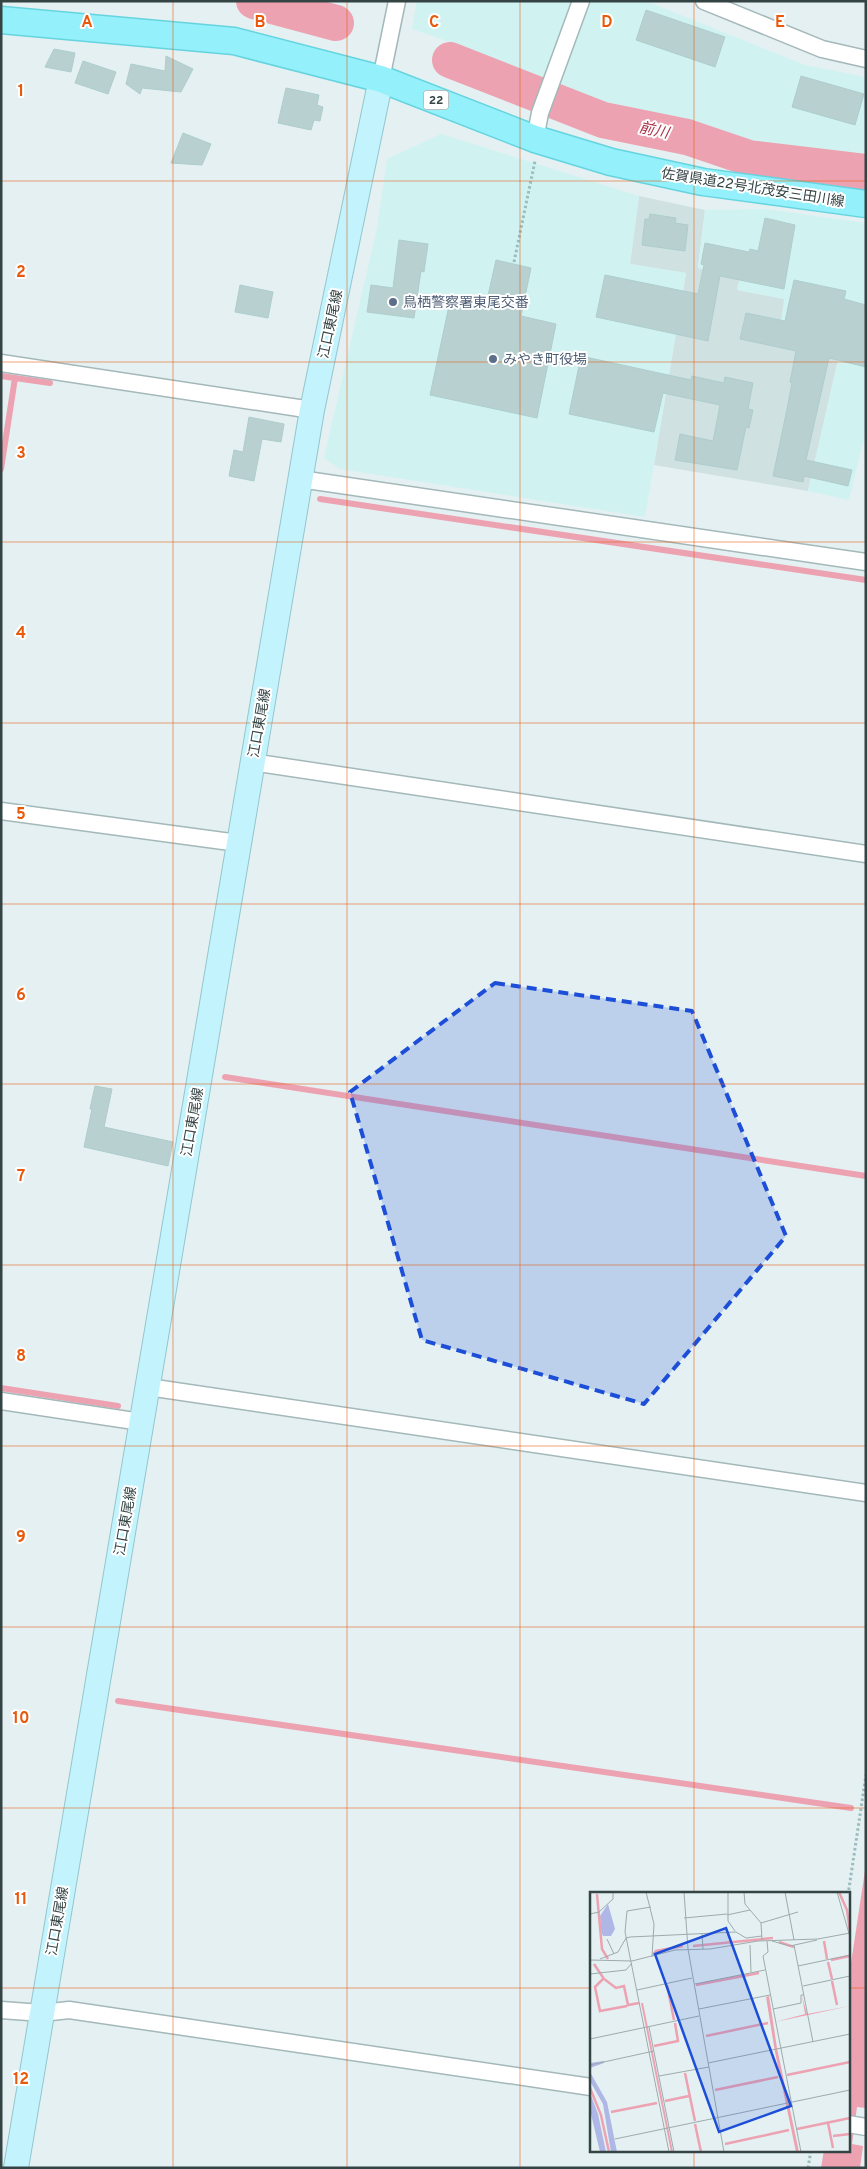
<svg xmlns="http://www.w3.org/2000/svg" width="867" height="2169" font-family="Overpass,'Noto Sans JP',sans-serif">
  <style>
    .residential { fill: #d0e1e2 }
    .commercial { fill: #d0f3f2 }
    .water { fill: #eda2b1 }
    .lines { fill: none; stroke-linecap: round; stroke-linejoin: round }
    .stream { stroke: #eda2b1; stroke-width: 6 }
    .river { stroke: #eda2b1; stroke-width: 36 }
    .building { fill: #b8d0d0; stroke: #aecdcd }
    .street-casing { stroke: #a4b8ba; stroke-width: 19 }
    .secondary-casing { stroke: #93c6cd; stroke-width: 26 }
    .primary-casing { stroke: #65d4df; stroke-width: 29 }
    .path { stroke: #99bcbe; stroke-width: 3; stroke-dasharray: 2.5 2.5; stroke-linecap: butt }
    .street { stroke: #fff; stroke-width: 16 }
    .secondary { stroke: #c3f4fd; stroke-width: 24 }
    .primary { stroke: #94f0fb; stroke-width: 26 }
    .marked { fill: #1d4ed8; fill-opacity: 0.2; stroke: #1d4ed8; stroke-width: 4; stroke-dasharray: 10 6; stroke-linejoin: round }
    .grid { fill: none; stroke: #e8590c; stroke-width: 1; stroke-opacity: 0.55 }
    .service-dot { fill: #5c6f8a; stroke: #fff; stroke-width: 2 }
    .labels { text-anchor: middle; stroke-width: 4; stroke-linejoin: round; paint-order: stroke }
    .shield { fill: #fff; stroke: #717b7b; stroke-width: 1 }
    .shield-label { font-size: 12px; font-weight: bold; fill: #344343 }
    .street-label { font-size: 14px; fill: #344343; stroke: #fff }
    .service-label { font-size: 14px; fill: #4e5e75; stroke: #fff; text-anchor: start }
    .water-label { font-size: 15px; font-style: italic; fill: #ab3248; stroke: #fff }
    .inset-river { fill: none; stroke: #eda2b1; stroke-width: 2.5 }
    .inset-road { fill: none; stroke: #9eabac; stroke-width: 1 }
    .view { fill: #1d4ed8; fill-opacity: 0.15; stroke: #1d4ed8; stroke-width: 2.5 }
    .inset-edge { fill: none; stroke: #344343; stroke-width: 2.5 }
    .grid-label { font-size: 16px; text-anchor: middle; font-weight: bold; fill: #e8590c; stroke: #fff; stroke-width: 4; stroke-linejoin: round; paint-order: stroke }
  </style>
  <rect width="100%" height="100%" fill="#e4f0f2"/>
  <path class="residential" d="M 639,196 L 705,210 L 698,268 L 740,277 L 738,290 L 785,299 L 781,322 L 844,334 L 808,491 L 654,465 L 686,273 L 630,264 Z"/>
  <path class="commercial" d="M 417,1 L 646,1 L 805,65 L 866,77 L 866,164 L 754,150 L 721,138 L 609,110 L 450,42 L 412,29 Z
    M 441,134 L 639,196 L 630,264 L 686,273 L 645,517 L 340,469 L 324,458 L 377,228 L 387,159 Z
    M 765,209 L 866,223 L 866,430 L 849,500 L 808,491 L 844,334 L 781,323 L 784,299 L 737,290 L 740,277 L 698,268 L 705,210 Z"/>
  <path class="water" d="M 866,1864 L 866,2108 L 857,2107 L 852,2144 L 863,2146 L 860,2168 L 821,2168 L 824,2150 L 848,2150 L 848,1983 Z"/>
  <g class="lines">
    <path class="stream" d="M 1,376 L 15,378
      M 1,469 L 15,378 L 50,383
      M 320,499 L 866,580
      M 225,1077 L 866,1176
      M 1,1388 L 118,1406
      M 118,1701 L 851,1808"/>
    <path class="river" d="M 254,1 L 336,23
      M 450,60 L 603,120 L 687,137 L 749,158 L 866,172"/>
  </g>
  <path class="building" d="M 646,10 L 725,37 L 715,67 L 636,40 Z
    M 54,49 L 75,53 L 71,72 L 45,67 Z
    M 166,56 L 193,69 L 181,92 L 142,88 L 140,94 L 126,84 L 131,64 L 165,71 Z
    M 83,61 L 116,72 L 108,94 L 75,83 Z
    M 801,76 L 864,94 L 855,125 L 792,107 Z
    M 286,88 L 319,95 L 317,105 L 323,107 L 320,121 L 314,120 L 311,130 L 278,123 Z
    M 183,133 L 211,144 L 202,165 L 171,163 Z
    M 650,214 L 676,218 L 675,223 L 688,225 L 685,251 L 642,245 L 645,219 L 649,219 Z
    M 765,218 L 795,225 L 784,289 L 720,276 L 708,341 L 596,317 L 605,275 L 698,294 L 704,265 L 701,264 L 705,243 L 749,252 L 750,249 L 758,251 Z
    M 399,240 L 428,244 L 424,272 L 421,271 L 414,318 L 367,312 L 371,285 L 393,288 Z
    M 496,260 L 531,268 L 521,316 L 556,324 L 537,418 L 430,395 L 450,301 L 485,309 Z
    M 794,280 L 846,291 L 844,299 L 866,305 L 866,367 L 829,358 L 806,460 L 852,470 L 848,486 L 804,476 L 803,482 L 773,476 L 786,414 L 792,383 L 790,382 L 796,351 L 740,339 L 746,313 L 785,321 Z
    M 240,285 L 273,292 L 268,318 L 235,312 Z
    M 581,356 L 691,380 L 692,376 L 724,383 L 725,377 L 753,383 L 748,409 L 753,410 L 749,428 L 746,427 L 737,470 L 675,460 L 680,434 L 713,441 L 720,405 L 663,393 L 654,432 L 569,414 Z
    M 249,417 L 284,424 L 281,442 L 262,439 L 254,481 L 229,476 L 234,450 L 243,452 Z
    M 95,1086 L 112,1089 L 104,1127 L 173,1142 L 168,1166 L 84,1147 L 92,1109 L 90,1109 Z"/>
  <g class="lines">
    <g class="street-casing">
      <path id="street" d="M 704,1 L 822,49 L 866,59
        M 381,79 L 397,1
        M 535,139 L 540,113 L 581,1
        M 1,363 L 312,410
        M 300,479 L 866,562
        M 252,762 L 866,854
        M 1,811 L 238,843
        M 148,1387 L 866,1493
        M 1,1401 L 141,1422
        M 1,2010 L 42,2013 L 69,2010 L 591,2087
        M 848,2124 L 866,2127"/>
    </g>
    <g class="secondary-casing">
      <path id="secondary" d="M 16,2168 L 312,410 L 381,79"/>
    </g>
    <g class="primary-casing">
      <path id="primary" d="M 1,20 L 234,41 L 381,79 L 535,139 L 611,162 L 703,182 L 866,204"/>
    </g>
    <path class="path" d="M 514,262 L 535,161
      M 848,1895 L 866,1775
      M 808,2168 L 811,2150"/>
    <use href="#street" class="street"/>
    <use href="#secondary" class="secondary"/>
    <use href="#primary" class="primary"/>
  </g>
  <path class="marked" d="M 495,983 L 692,1011 L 786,1236 L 644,1404 L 422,1340 L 350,1092 Z"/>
  <path class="grid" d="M 173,1 L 173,2168M 347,1 L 347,2168M 520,1 L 520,2168M 694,1 L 694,1893M 1,181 L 866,181M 1,362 L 866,362M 1,542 L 866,542M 1,723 L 866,723M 1,904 L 866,904M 1,1084 L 866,1084M 1,1265 L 866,1265M 1,1446 L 866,1446M 1,1627 L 866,1627M 1,1808 L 866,1808M 1,1988 L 591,1988M 848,1988 L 866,1988M 694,2150 L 694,2168"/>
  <g class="service-dot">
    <circle cx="393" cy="302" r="5"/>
    <circle cx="493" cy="359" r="5"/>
  </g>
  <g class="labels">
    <rect class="shield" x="423.5" y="90.5" width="25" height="19" rx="4"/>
    <g class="shield-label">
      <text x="436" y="104">22</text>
    </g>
    <g class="street-label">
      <text transform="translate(753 187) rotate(9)" y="5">佐賀県道22号北茂安三田川線</text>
      <text transform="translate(330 324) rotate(-78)" y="5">江口東尾線</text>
      <text transform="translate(259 723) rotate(-80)" y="5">江口東尾線</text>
      <text transform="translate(192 1122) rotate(-80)" y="5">江口東尾線</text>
      <text transform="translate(125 1521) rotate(-80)" y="5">江口東尾線</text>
      <text transform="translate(57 1921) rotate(-80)" y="5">江口東尾線</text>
    </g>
    <g class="service-label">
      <text x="403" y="307">鳥栖警察署東尾交番</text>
      <text x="503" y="364">みやき町役場</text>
    </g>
    <g class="water-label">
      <text transform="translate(654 130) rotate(12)" y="5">前川</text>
    </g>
  </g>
  <g transform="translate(590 1892)">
    <rect width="260" height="260" fill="#e4f0f2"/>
    <path d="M 18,12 L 25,37 L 21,44 L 13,44 L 11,39 L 10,24 ZM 14,169 L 14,171 L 0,176 L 0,180 L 17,210 L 27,260 L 21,260 L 13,212 L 0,189 L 0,171 ZM 0,201 L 8,222 L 16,260 L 10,260 L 0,218 Z" fill="#aeb7e5"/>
    <path d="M 179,104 L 187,156 L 209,260 L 206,260 L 185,160 L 176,105 ZM 212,104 L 217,122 L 260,114 L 185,130 L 215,122 ZM 51,111 L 53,111 L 83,260 L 81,260 Z" fill="#eda2b1"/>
    <path class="inset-river" d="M 249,0 L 257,18 L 260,40M 7,2 L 12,57 L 18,67M 234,49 L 237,67M 189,50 L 204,55M 103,54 L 183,46M 63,63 L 66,59 L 93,54M 241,68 L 260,64M 238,70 L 242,87M 4,72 L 14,87 L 26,96 L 34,94 L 38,113 L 49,111M 13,87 L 5,95 L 10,119 L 37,114M 242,89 L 247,113M 77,93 L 84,128M 106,93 L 169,81M 116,144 L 178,131M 64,154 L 88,149 L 85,131M 95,181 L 105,229M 197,183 L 260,170M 0,196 L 11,223 L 19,260M 125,198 L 188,185M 75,209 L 99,204M 21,220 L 67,211M 238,231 L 243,256M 105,232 L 111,260M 207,237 L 260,226M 243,244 L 260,242M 135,252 L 199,238"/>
    <path class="inset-road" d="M 56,0 L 64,32 L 62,65M 94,0 L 98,57M 138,0 L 138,29 L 145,39M 154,0 L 155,12 L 171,31 L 172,48M 195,0 L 204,48M 247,0 L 260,45M 61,15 L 37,19 L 35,40 L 79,260M 0,22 L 9,20 L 23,7 L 23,0M 137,23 L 160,18M 94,26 L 137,22M 171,31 L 208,20M 112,42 L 113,57M 17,47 L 24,62M 177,49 L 178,60 L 173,64 L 211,260M 182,49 L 200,54 L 227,48M 160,53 L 161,80M 204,53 L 223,150M 98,57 L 134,260M 10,67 L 28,60 L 36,46 L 40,45 L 146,40 L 156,46 L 172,44M 0,68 L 42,69 L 85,58 L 120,57 L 168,49 L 228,47 L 260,41M 208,74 L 260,63M 0,82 L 36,78 L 42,71M 105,92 L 175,78M 213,94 L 260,84M 47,98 L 102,86M 109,117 L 180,103M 183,117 L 211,111 L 211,103 L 214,103M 59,135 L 84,260M 0,147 L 109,124M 118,171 L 260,142M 0,173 L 64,159M 69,184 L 119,175M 25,247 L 260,198"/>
    <path class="view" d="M 136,36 L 201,214 L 129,240 L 65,62 Z"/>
    <rect width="260" height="260" class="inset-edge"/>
  </g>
  <g class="grid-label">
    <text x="87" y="27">A</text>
    <text x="260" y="27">B</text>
    <text x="434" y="27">C</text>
    <text x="607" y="27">D</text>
    <text x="780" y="27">E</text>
    <text x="21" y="96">1</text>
    <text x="21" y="277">2</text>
    <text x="21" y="458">3</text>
    <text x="21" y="638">4</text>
    <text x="21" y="819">5</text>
    <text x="21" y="1000">6</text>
    <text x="21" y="1181">7</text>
    <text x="21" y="1361">8</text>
    <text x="21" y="1542">9</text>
    <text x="21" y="1723">10</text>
    <text x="21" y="1904">11</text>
    <text x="21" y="2084">12</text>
  </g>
  <rect width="867" height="2169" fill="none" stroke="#344343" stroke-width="5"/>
</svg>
